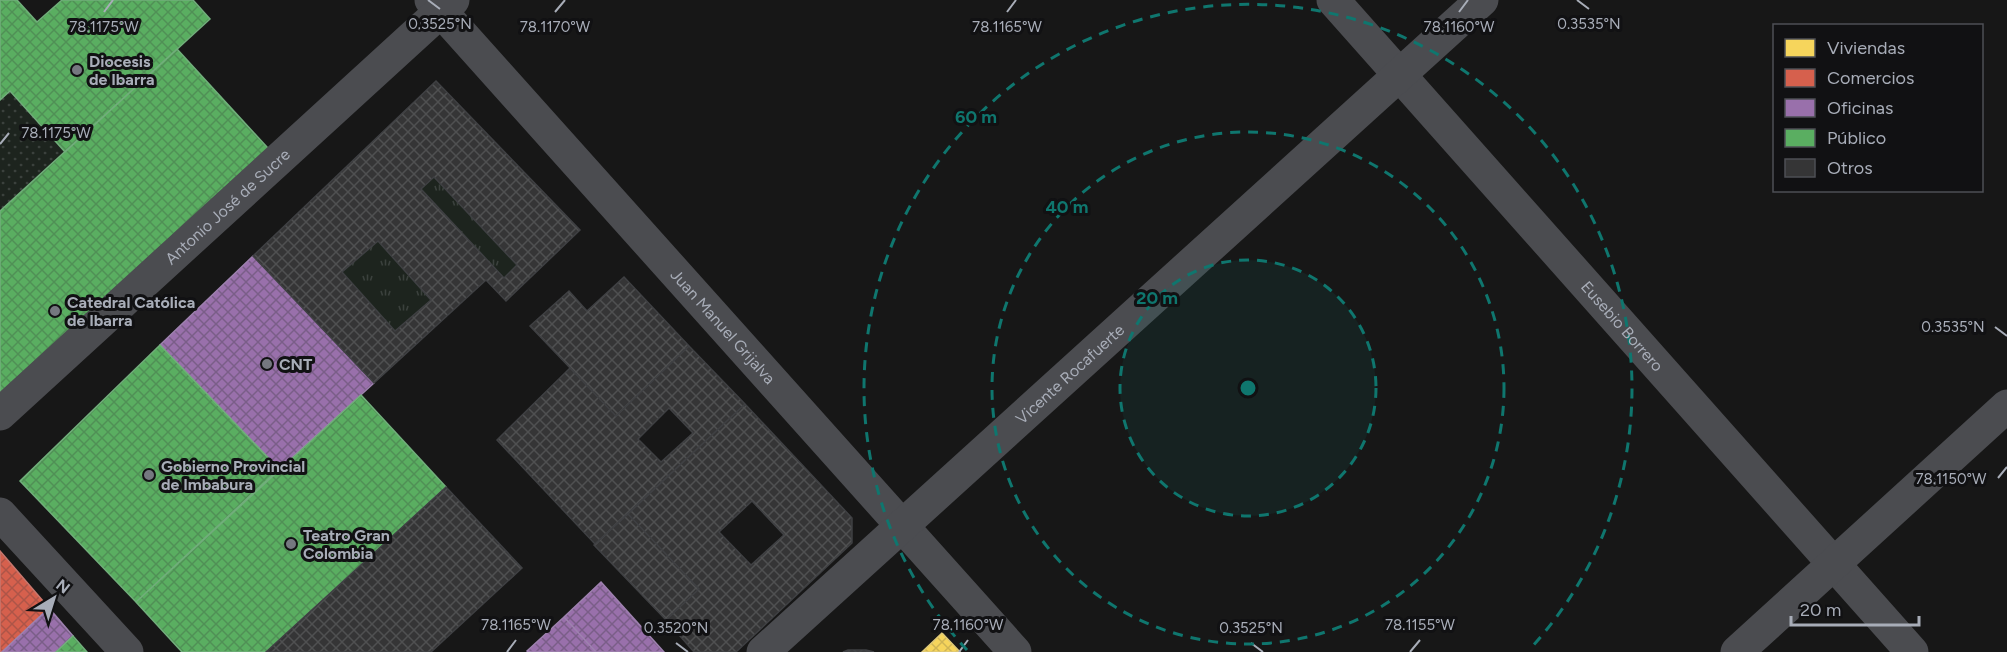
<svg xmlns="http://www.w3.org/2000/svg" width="2007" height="652" font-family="Figtree,sans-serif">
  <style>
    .grass { fill: url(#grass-tufts) }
    .garden { fill: url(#garden-dots) }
    .homes { fill: url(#homes-cross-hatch); stroke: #dfc978; stroke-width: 1.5 }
    .shops { fill: url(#shops-cross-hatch); stroke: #c8776d; stroke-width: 1.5 }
    .offices { fill: url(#offices-cross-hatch); stroke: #9e82af; stroke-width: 1.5 }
    .public { fill: url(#public-cross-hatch); stroke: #71ae7b; stroke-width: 1.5 }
    .building { fill: url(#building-cross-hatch); stroke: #3f4043; stroke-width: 1.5; fill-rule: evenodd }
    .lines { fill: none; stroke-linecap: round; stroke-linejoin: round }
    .minor { stroke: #4b4c50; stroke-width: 33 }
    .ticks { fill: none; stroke: #a8adb8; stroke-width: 2 }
    .ring { fill: none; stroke: #0f766e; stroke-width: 3; stroke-dasharray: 10 8 }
    .poi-dot { fill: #757880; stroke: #111113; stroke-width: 2 }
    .labels { text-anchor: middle; stroke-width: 6; stroke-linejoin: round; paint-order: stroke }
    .poi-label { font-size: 16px; font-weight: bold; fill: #a8adb8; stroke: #111113; text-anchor: start }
    .street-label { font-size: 16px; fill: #a8adb8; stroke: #111113 }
    .ticks-label { font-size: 15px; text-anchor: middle; fill: #a8adb8; stroke: #111113; stroke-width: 6; stroke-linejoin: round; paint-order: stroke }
    .centre { fill: #0f766e; stroke: #111113; stroke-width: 3 }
    .ring-label { font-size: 18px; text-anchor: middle; font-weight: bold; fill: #0f766e; stroke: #111113; stroke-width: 6; stroke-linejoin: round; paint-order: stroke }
  </style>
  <defs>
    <pattern id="grass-tufts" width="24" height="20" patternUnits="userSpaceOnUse" patternTransform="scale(1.5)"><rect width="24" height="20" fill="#1d241e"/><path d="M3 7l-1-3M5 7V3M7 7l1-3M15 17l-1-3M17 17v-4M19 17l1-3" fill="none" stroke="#3b413d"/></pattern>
    <pattern id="garden-dots" width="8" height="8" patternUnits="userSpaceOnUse" patternTransform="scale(1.5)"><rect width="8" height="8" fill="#1d241e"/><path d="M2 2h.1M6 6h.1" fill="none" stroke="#3b413d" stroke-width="1.8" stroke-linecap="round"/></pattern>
    <pattern id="homes-cross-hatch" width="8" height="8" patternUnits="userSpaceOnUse" patternTransform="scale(1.5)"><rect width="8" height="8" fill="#f6d55c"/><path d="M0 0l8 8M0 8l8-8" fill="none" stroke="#cfb555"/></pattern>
    <pattern id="shops-cross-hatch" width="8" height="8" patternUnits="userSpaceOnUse" patternTransform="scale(1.5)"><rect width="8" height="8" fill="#d6604d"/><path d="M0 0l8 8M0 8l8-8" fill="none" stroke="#ad5548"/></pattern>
    <pattern id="offices-cross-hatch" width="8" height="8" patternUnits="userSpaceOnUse" patternTransform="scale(1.5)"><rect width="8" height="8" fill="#9970ab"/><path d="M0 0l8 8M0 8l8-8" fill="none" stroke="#7a5e88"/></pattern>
    <pattern id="public-cross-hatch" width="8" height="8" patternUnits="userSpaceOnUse" patternTransform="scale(1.5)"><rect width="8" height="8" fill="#5aae61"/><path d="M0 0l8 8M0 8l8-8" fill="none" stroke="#509056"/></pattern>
    <pattern id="building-cross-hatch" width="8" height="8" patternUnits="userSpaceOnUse" patternTransform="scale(1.5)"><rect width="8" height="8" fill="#353536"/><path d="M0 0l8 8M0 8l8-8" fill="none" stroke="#4f5051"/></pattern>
  </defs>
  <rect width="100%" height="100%" fill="#171717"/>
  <path class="grass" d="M 434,177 L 517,265 L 504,278 L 421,189 Z
    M 378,241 L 431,300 L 395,331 L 342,272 Z"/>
  <path class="garden" d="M 10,91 L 65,152 L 2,209 L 0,207 L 0,100 Z"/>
  <path class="homes" d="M 942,633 L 960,652 L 922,652 Z"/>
  <path class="shops" d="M 0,551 L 49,608 L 2,652 L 0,652 Z"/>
  <path class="offices" d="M 253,256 L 374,383 L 279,469 L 160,345 Z
    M 601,582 L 664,652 L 596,652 L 564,617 Z
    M 49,608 L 73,636 L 56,652 L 2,652 Z
    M 564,617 L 596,652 L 528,652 L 527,651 Z"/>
  <path class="public" d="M 0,0 L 17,0 L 37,22 L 62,0 L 193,0 L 210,19 L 65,152 L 10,91 L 0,100 Z
    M 177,49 L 277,158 L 0,412 L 0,211 Z
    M 160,345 L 279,469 L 136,602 L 20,481 Z
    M 361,395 L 446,487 L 266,652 L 182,652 L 136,602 Z
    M 73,636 L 87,652 L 56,652 Z"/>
  <path class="building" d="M 436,81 L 580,230 L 506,301 L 486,280 L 374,383 L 253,256 ZM 434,177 L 517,265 L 504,278 L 421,189 ZM 378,241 L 431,300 L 395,331 L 342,272 Z
    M 624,277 L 689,346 L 616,416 L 530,326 L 569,291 L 587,311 Z
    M 689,346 L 745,404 L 595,544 L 497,440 L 570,368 L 616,416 ZM 669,408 L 693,433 L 661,462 L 638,439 Z
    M 745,404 L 852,518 L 852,543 L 736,652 L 694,652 L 666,620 L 699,589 L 628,514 ZM 752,501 L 784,535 L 751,565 L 719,532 Z
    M 446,487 L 522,568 L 431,652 L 266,652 Z
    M 628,514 L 699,589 L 666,620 L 594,545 Z
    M 848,650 L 866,650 L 874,652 L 843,652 Z"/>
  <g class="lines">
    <g class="minor">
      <path id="s1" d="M 431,0 L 1015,652"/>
      <path id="s2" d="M 1333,0 L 1912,652"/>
      <path id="s3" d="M 0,414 L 453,0"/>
      <path d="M 0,514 L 127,652"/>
      <path id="s4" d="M 763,652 L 1482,0"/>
      <path d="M 1737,652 L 2007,406"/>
    </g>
  </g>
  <path class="ticks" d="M 428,0 L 440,9M 1577,0 L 1589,9M 104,12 L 113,0M 555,12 L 565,0M 1007,12 L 1016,0M 1459,12 L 1468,0M 0,144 L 9,133M 1995,327 L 2007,336M 1998,478 L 2007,467M 676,643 L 688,652M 1251,643 L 1263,652M 507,652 L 516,640M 959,652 L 968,640M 1410,652 L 1420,640"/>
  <circle cx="1248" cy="388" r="128" fill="#0f766e" fill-opacity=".12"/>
  <g class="ring">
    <circle cx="1248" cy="388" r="128"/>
    <circle cx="1248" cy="388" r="256"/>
    <path d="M967 650A384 384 0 1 1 1529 650"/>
  </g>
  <g class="poi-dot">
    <circle cx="77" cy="70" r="6"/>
    <circle cx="55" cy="311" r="6"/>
    <circle cx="267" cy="364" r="6"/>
    <circle cx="149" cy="475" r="6"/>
    <circle cx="291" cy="544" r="6"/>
  </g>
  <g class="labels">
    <g class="poi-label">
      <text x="89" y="67">Diocesis<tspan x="89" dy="18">de Ibarra</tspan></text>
      <text x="67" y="308">Catedral Católica<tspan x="67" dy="18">de Ibarra</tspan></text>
      <text x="279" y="370">CNT</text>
      <text x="161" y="472">Gobierno Provincial<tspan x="161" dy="18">de Imbabura</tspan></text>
      <text x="303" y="541">Teatro Gran<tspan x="303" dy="18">Colombia</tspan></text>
    </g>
    <g class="street-label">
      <text dy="6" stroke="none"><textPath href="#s3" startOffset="308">Antonio José de Sucre</textPath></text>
      <text dy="6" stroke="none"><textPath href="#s1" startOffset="438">Juan Manuel Grijalva</textPath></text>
      <text dy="6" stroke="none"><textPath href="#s2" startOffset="436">Eusebio Borrero</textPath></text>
      <text dy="6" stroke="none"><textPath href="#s4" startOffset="414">Vicente Rocafuerte</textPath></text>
    </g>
  </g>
  <g class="ticks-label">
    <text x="440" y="29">0.3525°N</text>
    <text x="1589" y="29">0.3535°N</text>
    <text x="104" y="32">78.1175°W</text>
    <text x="555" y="32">78.1170°W</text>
    <text x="1007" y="32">78.1165°W</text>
    <text x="1459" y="32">78.1160°W</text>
    <text x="56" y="138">78.1175°W</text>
    <text x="1953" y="332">0.3535°N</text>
    <text x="1951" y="484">78.1150°W</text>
    <text x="516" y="630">78.1165°W</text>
    <text x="968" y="630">78.1160°W</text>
    <text x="1420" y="630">78.1155°W</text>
    <text x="676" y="633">0.3520°N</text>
    <text x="1251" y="633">0.3525°N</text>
  </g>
  <circle cx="1248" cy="388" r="9" class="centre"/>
  <g class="ring-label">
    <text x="976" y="123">60 m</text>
    <text x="1067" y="213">40 m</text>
    <text x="1157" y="304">20 m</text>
  </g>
  <rect x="1773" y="24" width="210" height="168" fill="#111113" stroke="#4d4f55" stroke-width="1.5"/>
  <rect x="1785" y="39" width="30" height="18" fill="#f6d55c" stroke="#4d4f55" stroke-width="1.5"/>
  <text x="1827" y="54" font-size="18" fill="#a8adb8">Viviendas</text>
  <rect x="1785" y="69" width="30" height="18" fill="#d6604d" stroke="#4d4f55" stroke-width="1.5"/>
  <text x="1827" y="84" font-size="18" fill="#a8adb8">Comercios</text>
  <rect x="1785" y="99" width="30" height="18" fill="#9970ab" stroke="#4d4f55" stroke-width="1.5"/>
  <text x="1827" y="114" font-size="18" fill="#a8adb8">Oficinas</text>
  <rect x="1785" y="129" width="30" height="18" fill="#5aae61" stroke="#4d4f55" stroke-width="1.5"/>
  <text x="1827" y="144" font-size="18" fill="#a8adb8">Público</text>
  <rect x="1785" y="159" width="30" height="18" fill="#353536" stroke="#4d4f55" stroke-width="1.5"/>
  <text x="1827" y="174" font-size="18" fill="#a8adb8">Otros</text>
  <g transform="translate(54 598) rotate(38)" stroke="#111113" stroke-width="4.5" paint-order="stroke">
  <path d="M0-4.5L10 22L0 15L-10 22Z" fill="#a8adb8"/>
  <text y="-9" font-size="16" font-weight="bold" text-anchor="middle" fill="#a8adb8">N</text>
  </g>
  <path d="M1791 616v9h128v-9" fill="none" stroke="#a8adb8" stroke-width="3"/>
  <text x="1800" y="616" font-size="18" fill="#a8adb8" stroke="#111113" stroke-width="4.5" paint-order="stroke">20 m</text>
</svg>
